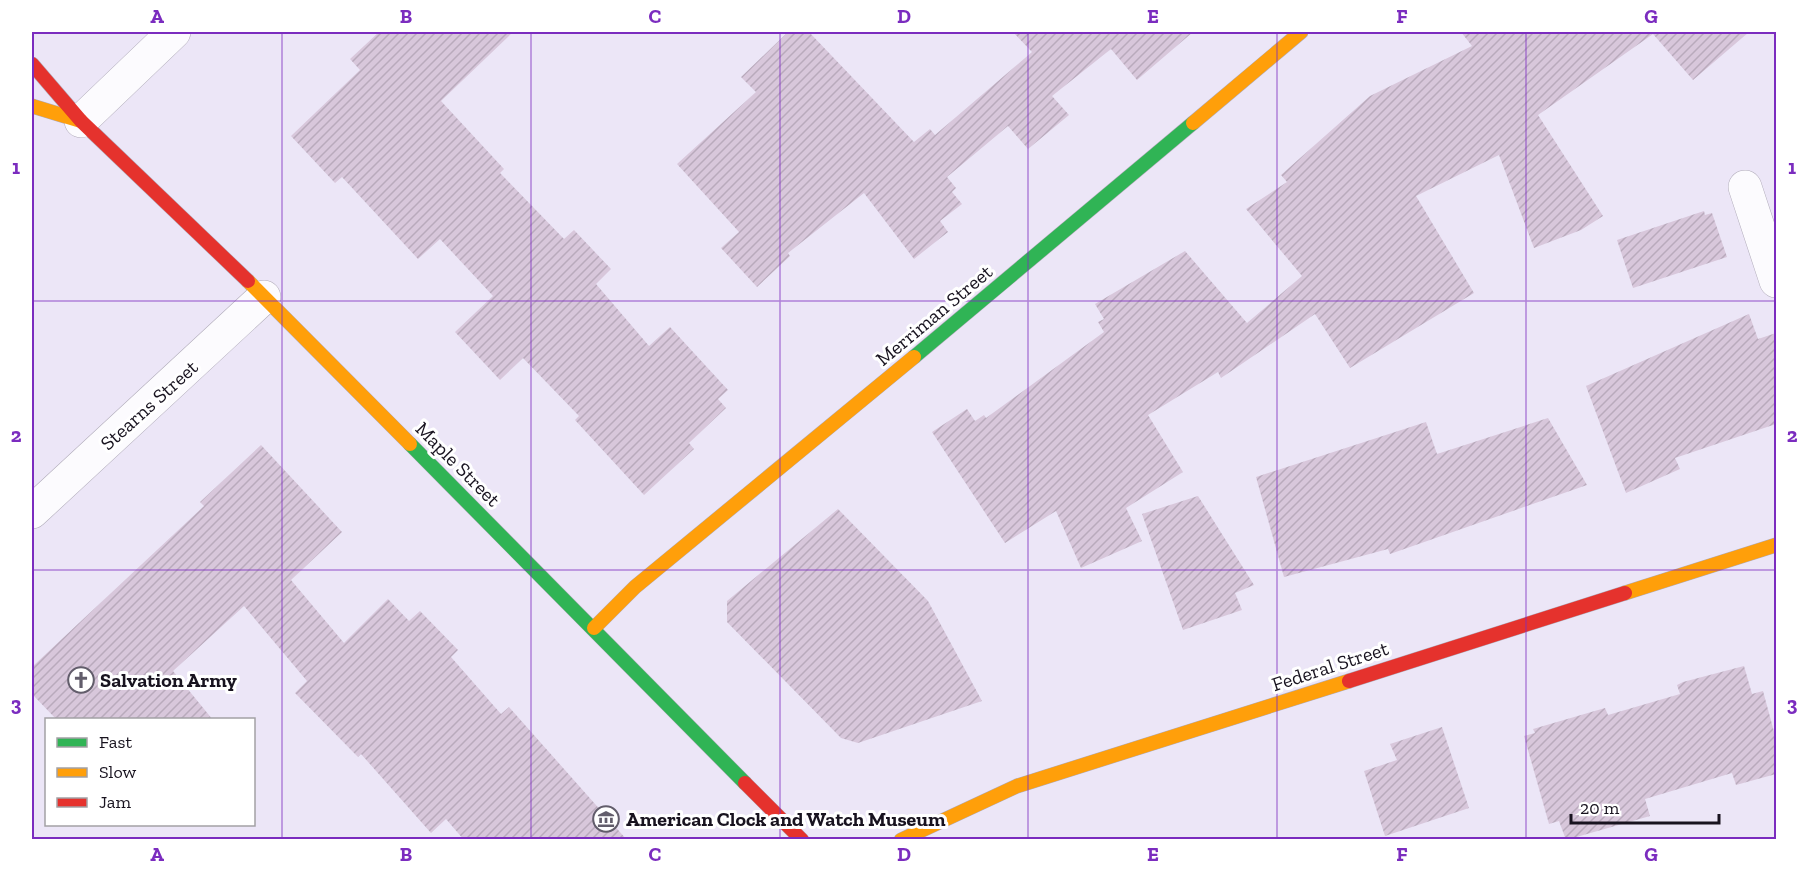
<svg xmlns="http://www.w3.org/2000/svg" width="1808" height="871" font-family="'Zilla Slab',serif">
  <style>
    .building { fill: url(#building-hatch) }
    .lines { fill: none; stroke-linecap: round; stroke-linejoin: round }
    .street-casing { stroke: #b0abb9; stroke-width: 34 }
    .fast-casing { stroke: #b0abb9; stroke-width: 15 }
    .slow-casing { stroke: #b0abb9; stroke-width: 15 }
    .jam-casing { stroke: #b0abb9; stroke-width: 15 }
    .street { stroke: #fcfbfe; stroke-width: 33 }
    .fast { stroke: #30b455; stroke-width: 14 }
    .slow { stroke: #ff9f0a; stroke-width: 14 }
    .jam { stroke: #e5322d; stroke-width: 14 }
    .grid { fill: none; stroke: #7b2cbf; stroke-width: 1.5; stroke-opacity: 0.55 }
    .labels { text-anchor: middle; stroke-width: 6; stroke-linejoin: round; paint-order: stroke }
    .street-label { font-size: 20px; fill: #18131f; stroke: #fff }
    .poi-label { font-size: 20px; font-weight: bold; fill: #18131f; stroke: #fff; text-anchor: start }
    .neatline { fill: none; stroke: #7b2cbf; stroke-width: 2 }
    .grid-label { font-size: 20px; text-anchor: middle; font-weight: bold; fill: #7b2cbf }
  </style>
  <defs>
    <pattern id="building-hatch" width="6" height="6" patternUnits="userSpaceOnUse" patternTransform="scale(1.5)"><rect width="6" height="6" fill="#d8c7db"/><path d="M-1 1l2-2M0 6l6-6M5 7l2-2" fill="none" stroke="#b9aabc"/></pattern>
  </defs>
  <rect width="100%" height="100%" fill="#ece6f7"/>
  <path class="building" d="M 379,32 L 513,32 L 441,101 L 504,169 L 500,173 L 564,239 L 574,230 L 611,269 L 596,284 L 649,346 L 670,327 L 728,390 L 718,399 L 726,408 L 689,443 L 694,449 L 644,495 L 575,420 L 579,416 L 523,358 L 500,380 L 455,332 L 493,296 L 440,239 L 418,259 L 342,177 L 335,183 L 291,136 L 360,70 L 350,59 Z
    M 788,32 L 809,32 L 914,142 L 930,129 L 935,135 L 1032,52 L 1013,32 L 1193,32 L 1137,80 L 1111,49 L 1052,96 L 1069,115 L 1028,149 L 1008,126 L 947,177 L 956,188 L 952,192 L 962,204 L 940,221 L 948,232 L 914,259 L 864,193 L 788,253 L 790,256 L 757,287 L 721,248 L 739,232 L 677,164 L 756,92 L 741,77 Z
    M 1461,32 L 1749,32 L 1693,80 L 1653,34 L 1538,115 L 1603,216 L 1581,230 L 1534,248 L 1499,155 L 1416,196 L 1474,293 L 1350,368 L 1315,314 L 1221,378 L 1218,372 L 1148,415 L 1183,472 L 1126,508 L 1142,541 L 1081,568 L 1056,511 L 1005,543 L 932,432 L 967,409 L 975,421 L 984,415 L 986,418 L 1104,332 L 1098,322 L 1104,319 L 1095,304 L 1185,251 L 1247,323 L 1302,276 L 1246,209 L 1287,182 L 1281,175 L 1370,96 L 1472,46 Z
    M 1704,211 L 1705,215 L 1712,213 L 1727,257 L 1633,288 L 1617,240 Z
    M 1749,314 L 1758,339 L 1776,333 L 1776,424 L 1675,458 L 1680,469 L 1626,493 L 1586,386 Z
    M 1548,418 L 1587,485 L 1390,554 L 1388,549 L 1284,577 L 1256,477 L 1426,422 L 1437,454 Z
    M 261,445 L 342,532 L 291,580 L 344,643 L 388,599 L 409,621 L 420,611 L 458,650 L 451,657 L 501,714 L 509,707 L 627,840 L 464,840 L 446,819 L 431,833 L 361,754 L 358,757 L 295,693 L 307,681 L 244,606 L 173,671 L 213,720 L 57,720 L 32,694 L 32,667 L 204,506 L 200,502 Z
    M 1198,496 L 1254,585 L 1235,593 L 1242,610 L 1183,630 L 1142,514 Z
    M 838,509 L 928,601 L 982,701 L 858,743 L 841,738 L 727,622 L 727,601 Z
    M 1744,666 L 1752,694 L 1763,691 L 1776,739 L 1776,774 L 1736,785 L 1732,773 L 1645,799 L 1650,816 L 1566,840 L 1559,821 L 1549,824 L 1524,736 L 1535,733 L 1533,729 L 1605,708 L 1608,715 L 1680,694 L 1677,685 L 1683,682 Z
    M 1442,727 L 1469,808 L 1385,836 L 1364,771 L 1397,760 L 1390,744 Z"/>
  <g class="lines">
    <g class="street-casing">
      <path id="street" d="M 81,121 L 174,32
        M 1745,187 L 1776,281
        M 32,512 L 264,297"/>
    </g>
    <g class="fast-casing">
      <path id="fast" d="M 914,357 L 1193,123
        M 410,444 L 745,783"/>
    </g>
    <g class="slow-casing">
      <path id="slow" d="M 32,106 L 81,121
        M 1193,123 L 1301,32
        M 248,281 L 410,444
        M 1625,593 L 1776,545
        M 594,628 L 635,587 L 914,357
        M 901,840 L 1017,786 L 1349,681"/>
    </g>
    <g class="jam-casing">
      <path id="jam" d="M 32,64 L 81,121 L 248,281
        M 1349,681 L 1625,593
        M 745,783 L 802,840"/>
    </g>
    <use href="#street" class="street"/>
    <use href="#fast" class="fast"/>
    <use href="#slow" class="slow"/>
    <use href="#jam" class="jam"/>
  </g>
  <path class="grid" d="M 282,32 L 282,840M 531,32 L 531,840M 780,32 L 780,840M 1028,32 L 1028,840M 1277,32 L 1277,840M 1526,32 L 1526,840M 32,301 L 1776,301M 32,570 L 1776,570"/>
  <defs>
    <g id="church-ring" transform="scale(1.35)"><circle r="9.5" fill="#fff" stroke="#625d6b" stroke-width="1.5"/><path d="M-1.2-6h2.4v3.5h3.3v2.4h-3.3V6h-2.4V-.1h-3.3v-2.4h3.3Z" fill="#625d6b"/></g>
    <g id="museum-ring" transform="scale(1.35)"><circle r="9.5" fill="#fff" stroke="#625d6b" stroke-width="1.5"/><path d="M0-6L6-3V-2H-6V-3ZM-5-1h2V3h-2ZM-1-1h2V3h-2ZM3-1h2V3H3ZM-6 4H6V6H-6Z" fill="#625d6b"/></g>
  </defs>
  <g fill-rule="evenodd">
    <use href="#church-ring" x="81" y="680"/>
    <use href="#museum-ring" x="606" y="819"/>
  </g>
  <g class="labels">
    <g class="street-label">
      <text transform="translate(934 315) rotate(-40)" y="7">Merriman Street</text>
      <text transform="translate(149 405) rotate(-42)" y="7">Stearns Street</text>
      <text transform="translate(458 464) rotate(45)" y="7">Maple Street</text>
      <text transform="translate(1330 666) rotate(-18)" y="7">Federal Street</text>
    </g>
    <g class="poi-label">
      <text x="100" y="687">Salvation Army</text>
      <text x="626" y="826">American Clock and Watch Museum</text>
    </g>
  </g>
  <rect width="1808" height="871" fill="none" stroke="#ffffff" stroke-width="66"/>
  <rect x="45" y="718" width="210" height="108" fill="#ffffff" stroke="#a3a1a5" stroke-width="1.5"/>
  <rect x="57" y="738" width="30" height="9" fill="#30b455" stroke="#a3a1a5" stroke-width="1.5"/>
  <text x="99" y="748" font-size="18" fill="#18131f">Fast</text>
  <rect x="57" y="768" width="30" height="9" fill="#ff9f0a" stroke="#a3a1a5" stroke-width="1.5"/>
  <text x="99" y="778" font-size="18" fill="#18131f">Slow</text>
  <rect x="57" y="798" width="30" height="9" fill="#e5322d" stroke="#a3a1a5" stroke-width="1.5"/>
  <text x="99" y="808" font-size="18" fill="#18131f">Jam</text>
  <path d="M1571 814v9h148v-9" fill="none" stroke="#18131f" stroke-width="3"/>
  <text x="1580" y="814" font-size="18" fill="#18131f" stroke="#ffffff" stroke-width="4.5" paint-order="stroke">20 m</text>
  <rect x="33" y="33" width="1742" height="805" class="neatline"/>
  <g class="grid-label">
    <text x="157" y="23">A</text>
    <text x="406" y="23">B</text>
    <text x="655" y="23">C</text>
    <text x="904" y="23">D</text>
    <text x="1153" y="23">E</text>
    <text x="1402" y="23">F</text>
    <text x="1651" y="23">G</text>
    <text x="16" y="174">1</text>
    <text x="1792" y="174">1</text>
    <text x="16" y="442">2</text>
    <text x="1792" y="442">2</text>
    <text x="16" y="711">3</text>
    <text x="1792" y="711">3</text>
    <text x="157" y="861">A</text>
    <text x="406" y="861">B</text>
    <text x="655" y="861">C</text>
    <text x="904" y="861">D</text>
    <text x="1153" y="861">E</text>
    <text x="1402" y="861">F</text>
    <text x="1651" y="861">G</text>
  </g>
</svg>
